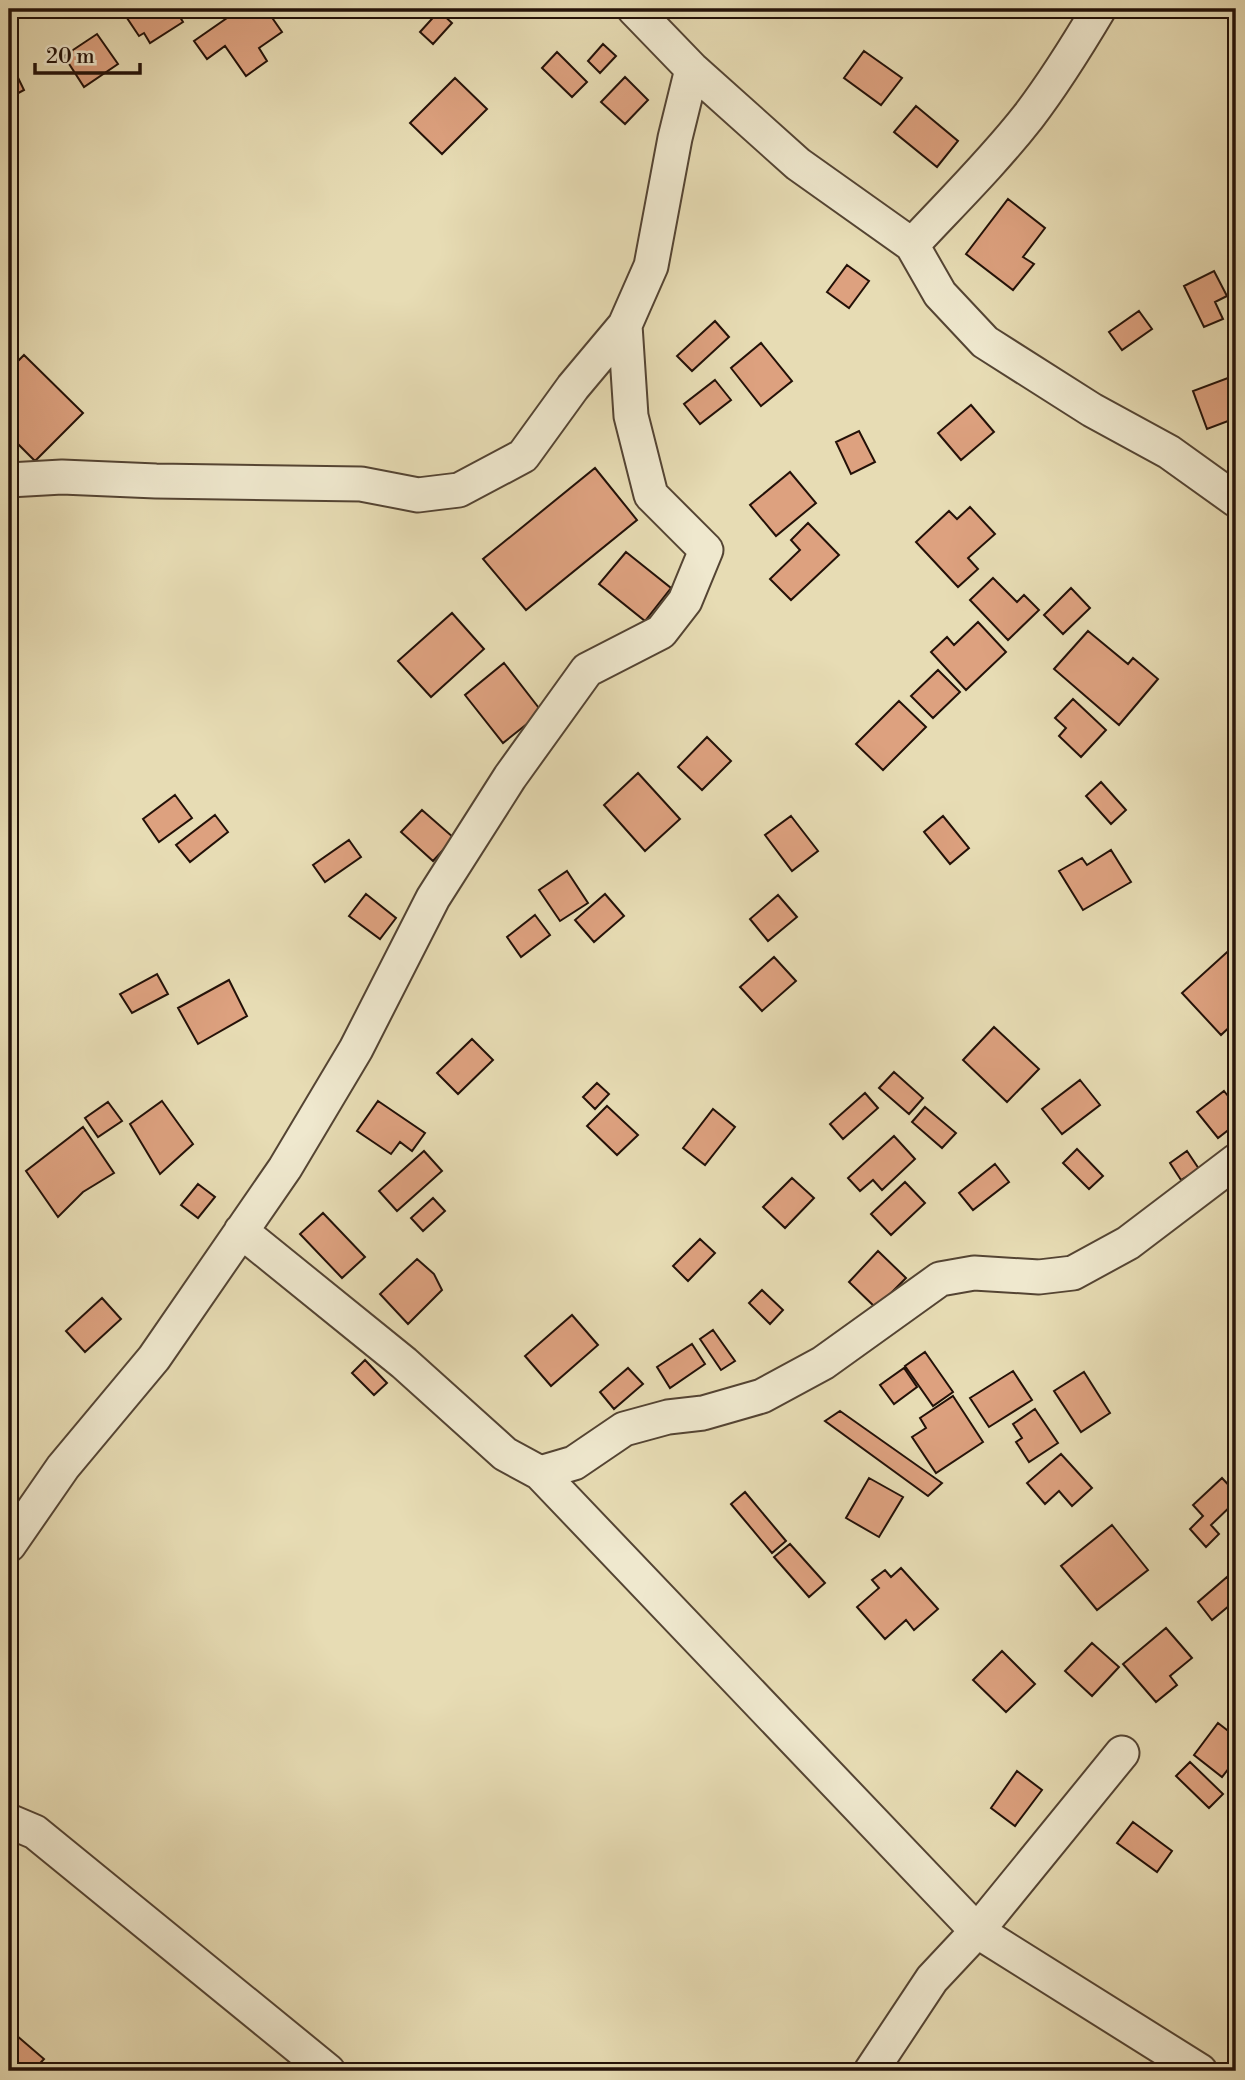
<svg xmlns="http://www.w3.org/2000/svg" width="1245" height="2080" font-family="'Libre Bodoni',serif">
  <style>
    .building { fill: #dda17f; stroke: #231108; stroke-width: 2 }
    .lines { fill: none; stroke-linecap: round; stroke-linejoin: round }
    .minor-casing { stroke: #544433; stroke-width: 37 }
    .minor { stroke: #efe8ce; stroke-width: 33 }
  </style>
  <rect width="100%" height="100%" fill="#e7dcb4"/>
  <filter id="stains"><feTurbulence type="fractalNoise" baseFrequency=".00286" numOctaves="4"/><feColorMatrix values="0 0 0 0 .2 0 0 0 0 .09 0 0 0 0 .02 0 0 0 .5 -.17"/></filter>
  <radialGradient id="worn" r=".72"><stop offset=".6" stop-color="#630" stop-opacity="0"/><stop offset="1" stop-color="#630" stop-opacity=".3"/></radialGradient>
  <path class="building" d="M 132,9 L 175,9 L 183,22 L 150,43 L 144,33 L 139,36 L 127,18 L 135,13 Z
    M 240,9 L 266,9 L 282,32 L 259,48 L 267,61 L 246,76 L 225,46 L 207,59 L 194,41 Z
    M 439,11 L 452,23 L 433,44 L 420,32 Z
    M 97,34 L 118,64 L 84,87 L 64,56 Z
    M 603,44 L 616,56 L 600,73 L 588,61 Z
    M 864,51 L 902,78 L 881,105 L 844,78 Z
    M 557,52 L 587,82 L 572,97 L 542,68 Z
    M 9,59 L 24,90 L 9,98 Z
    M 625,77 L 648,100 L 625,124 L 601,102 Z
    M 455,78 L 487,109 L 442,154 L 410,123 Z
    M 916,106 L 958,141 L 937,167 L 894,132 Z
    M 1008,199 L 1045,228 L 1023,257 L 1034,264 L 1013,290 L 966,254 Z
    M 847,265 L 869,281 L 849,308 L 827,292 Z
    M 1214,271 L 1227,296 L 1215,302 L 1223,319 L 1204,327 L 1184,286 Z
    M 1139,311 L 1152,329 L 1122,350 L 1109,332 Z
    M 715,321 L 729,337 L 692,371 L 677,356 Z
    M 761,343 L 792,381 L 761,406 L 731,368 Z
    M 24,355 L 83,413 L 35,461 L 9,435 L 9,370 Z
    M 1236,375 L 1236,418 L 1207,429 L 1193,391 Z
    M 715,380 L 731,400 L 700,424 L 684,404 Z
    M 971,405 L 994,432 L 961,460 L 938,433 Z
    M 859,431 L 875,462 L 851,474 L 836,442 Z
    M 595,468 L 637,520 L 526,610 L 483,559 Z
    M 790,472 L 816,503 L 776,536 L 750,505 Z
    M 970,507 L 995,534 L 968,558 L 978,569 L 958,587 L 916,542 L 949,511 L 957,519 Z
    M 808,523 L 839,555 L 791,600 L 770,579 L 800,550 L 791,540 Z
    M 626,552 L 671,588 L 645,621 L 599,584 Z
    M 993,578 L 1017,602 L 1024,595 L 1039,610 L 1008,640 L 970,600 Z
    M 1071,588 L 1090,608 L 1063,634 L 1044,615 Z
    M 452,613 L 484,649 L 431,697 L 398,661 Z
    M 978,622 L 1006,652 L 966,690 L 931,652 L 947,637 L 954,645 Z
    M 1088,631 L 1128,664 L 1133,658 L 1158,679 L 1119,725 L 1054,669 Z
    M 504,663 L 542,712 L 503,743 L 465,695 Z
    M 938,670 L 960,692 L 933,718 L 911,696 Z
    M 1073,699 L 1106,730 L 1081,757 L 1059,736 L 1066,728 L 1055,718 Z
    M 899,701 L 926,727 L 883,770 L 856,744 Z
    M 707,737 L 731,761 L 702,790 L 678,767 Z
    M 638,773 L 680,819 L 645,851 L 604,805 Z
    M 1101,782 L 1126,810 L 1111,824 L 1086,796 Z
    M 175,795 L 192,818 L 159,842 L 143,819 Z
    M 422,810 L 454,838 L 433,861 L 401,832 Z
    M 215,815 L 228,832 L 190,862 L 176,845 Z
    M 791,816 L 818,851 L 792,871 L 765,835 Z
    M 943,816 L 969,848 L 950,864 L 924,832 Z
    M 349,840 L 361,857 L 325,882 L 313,865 Z
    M 1111,850 L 1131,882 L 1083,910 L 1059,871 L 1082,858 L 1087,865 Z
    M 567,871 L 588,903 L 560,921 L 539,890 Z
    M 366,894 L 396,918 L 380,939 L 349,916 Z
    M 605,894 L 624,916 L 594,942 L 575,920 Z
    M 778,895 L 797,917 L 768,941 L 750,919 Z
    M 535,915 L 550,935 L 521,957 L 507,937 Z
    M 1236,944 L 1236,1021 L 1221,1035 L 1182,993 Z
    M 774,957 L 796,981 L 762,1011 L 740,987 Z
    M 157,974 L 168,994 L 132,1013 L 120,994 Z
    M 229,980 L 247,1016 L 198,1044 L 178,1008 Z
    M 994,1027 L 1039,1069 L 1007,1102 L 963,1060 Z
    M 472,1039 L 493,1060 L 458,1094 L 437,1073 Z
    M 894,1072 L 923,1098 L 909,1114 L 879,1088 Z
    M 1080,1080 L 1100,1105 L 1062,1134 L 1042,1109 Z
    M 597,1083 L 609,1094 L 595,1109 L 583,1097 Z
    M 1224,1091 L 1236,1106 L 1236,1124 L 1218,1138 L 1197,1112 Z
    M 865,1093 L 878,1108 L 843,1139 L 830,1124 Z
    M 162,1101 L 193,1144 L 160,1174 L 130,1124 Z
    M 378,1101 L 425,1133 L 412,1151 L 400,1142 L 391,1154 L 357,1131 Z
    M 108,1102 L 122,1121 L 98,1137 L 85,1118 Z
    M 607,1106 L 638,1135 L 617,1155 L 587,1126 Z
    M 925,1107 L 956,1133 L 942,1148 L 912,1122 Z
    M 713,1109 L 735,1127 L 705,1165 L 683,1148 Z
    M 83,1127 L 114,1173 L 83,1192 L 58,1217 L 26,1171 Z
    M 894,1136 L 915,1159 L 882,1190 L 873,1180 L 860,1191 L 848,1178 Z
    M 1077,1149 L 1103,1176 L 1089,1189 L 1063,1163 Z
    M 424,1151 L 442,1171 L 397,1211 L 379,1191 Z
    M 1187,1151 L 1199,1169 L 1181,1180 L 1170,1163 Z
    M 995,1164 L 1009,1182 L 973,1210 L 959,1193 Z
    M 792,1178 L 814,1198 L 785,1228 L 763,1207 Z
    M 905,1182 L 925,1203 L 891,1235 L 871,1214 Z
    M 198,1184 L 215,1197 L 198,1218 L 181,1205 Z
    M 433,1198 L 445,1211 L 423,1231 L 411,1218 Z
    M 323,1213 L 365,1257 L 342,1278 L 300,1234 Z
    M 700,1239 L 715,1253 L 688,1281 L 673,1266 Z
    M 878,1251 L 906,1278 L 876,1308 L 849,1282 Z
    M 417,1259 L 434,1274 L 442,1290 L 408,1324 L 380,1294 Z
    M 762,1290 L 783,1310 L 770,1324 L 749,1303 Z
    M 102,1298 L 121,1319 L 85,1352 L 66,1331 Z
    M 572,1315 L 598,1345 L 551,1386 L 525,1356 Z
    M 713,1330 L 735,1361 L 721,1370 L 700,1339 Z
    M 692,1344 L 705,1364 L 670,1388 L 657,1367 Z
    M 925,1352 L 953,1392 L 933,1406 L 905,1366 Z
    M 365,1360 L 387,1383 L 374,1395 L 352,1373 Z
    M 628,1368 L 643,1384 L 614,1409 L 600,1392 Z
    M 904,1368 L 917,1387 L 894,1404 L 880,1385 Z
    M 1013,1371 L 1032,1400 L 989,1427 L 970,1398 Z
    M 1084,1372 L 1110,1413 L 1081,1432 L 1054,1391 Z
    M 953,1396 L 983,1442 L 936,1473 L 912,1437 L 926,1428 L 920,1418 Z
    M 1035,1409 L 1058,1443 L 1029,1462 L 1016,1442 L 1022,1438 L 1013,1424 Z
    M 840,1411 L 942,1483 L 928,1496 L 825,1421 Z
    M 1061,1454 L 1092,1488 L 1072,1506 L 1059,1491 L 1045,1504 L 1027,1483 Z
    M 869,1478 L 903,1497 L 879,1537 L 846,1518 Z
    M 1222,1478 L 1236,1493 L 1236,1501 L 1211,1525 L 1219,1534 L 1206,1547 L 1190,1529 L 1203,1516 L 1193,1505 Z
    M 745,1492 L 786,1541 L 772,1553 L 731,1504 Z
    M 1112,1525 L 1148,1570 L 1097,1610 L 1061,1566 Z
    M 790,1544 L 825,1583 L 809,1597 L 774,1557 Z
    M 901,1568 L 938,1609 L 914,1630 L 906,1620 L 885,1639 L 857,1607 L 879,1588 L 872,1580 L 885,1570 L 891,1577 Z
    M 1227,1577 L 1236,1588 L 1236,1600 L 1212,1620 L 1198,1602 Z
    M 1166,1628 L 1192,1658 L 1170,1676 L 1177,1685 L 1156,1702 L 1123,1664 Z
    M 1092,1643 L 1119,1667 L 1092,1696 L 1065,1671 Z
    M 1002,1651 L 1035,1684 L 1006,1712 L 973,1680 Z
    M 1218,1723 L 1236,1737 L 1236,1759 L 1222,1777 L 1194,1755 Z
    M 1190,1762 L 1223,1794 L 1209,1808 L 1176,1776 Z
    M 1017,1771 L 1042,1790 L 1015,1826 L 991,1808 Z
    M 1133,1822 L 1172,1851 L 1157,1872 L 1117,1843 Z
    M 9,2029 L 44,2059 L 33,2071 L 9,2071 Z"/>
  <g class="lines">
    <g class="minor-casing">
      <path id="minor" d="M 634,9 L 692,69 L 798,164 L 912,245 L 940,294 L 985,342 L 1092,410 L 1169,452 L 1236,500
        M 912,245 C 951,203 992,163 1028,117 C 1054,83 1077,46 1099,9
        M 9,480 L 62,477 L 156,481 L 361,484 L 418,495 L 459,490 L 523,456 L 573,387 L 625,325 L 651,266 L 675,138 L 692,69
        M 241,1231 L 404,1363 L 505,1454 L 540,1473 L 574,1463 L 624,1429 L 668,1417 L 703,1413 L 762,1396 L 823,1363 L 940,1279 L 974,1273 L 1039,1277 L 1073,1273 L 1128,1243 L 1236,1161
        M 540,1473 L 977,1931 L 1200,2071
        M 9,1545 L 63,1467 L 154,1358 L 285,1168 L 356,1049 L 433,898 L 510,777 L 587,670 L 661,632 L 685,601 L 706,550 L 651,495 L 631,416 L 625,325
        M 9,1821 L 35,1832 L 328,2071
        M 871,2071 L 932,1979 L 977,1931 L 1122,1753"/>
    </g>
    <use href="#minor" class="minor"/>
  </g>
  <rect width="1245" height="2080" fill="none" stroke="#e7dcb4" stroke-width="35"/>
  <rect x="10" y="10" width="1224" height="2059" fill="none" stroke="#231108" stroke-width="3.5"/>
  <rect x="18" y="18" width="1210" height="2045" fill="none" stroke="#231108" stroke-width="2"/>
  <path d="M35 63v10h105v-10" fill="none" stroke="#231108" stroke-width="3.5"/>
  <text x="46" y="63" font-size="21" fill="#231108" stroke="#efe8ce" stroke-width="5" paint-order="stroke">20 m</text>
  <rect width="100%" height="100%" filter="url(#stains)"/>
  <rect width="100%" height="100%" fill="url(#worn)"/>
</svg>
